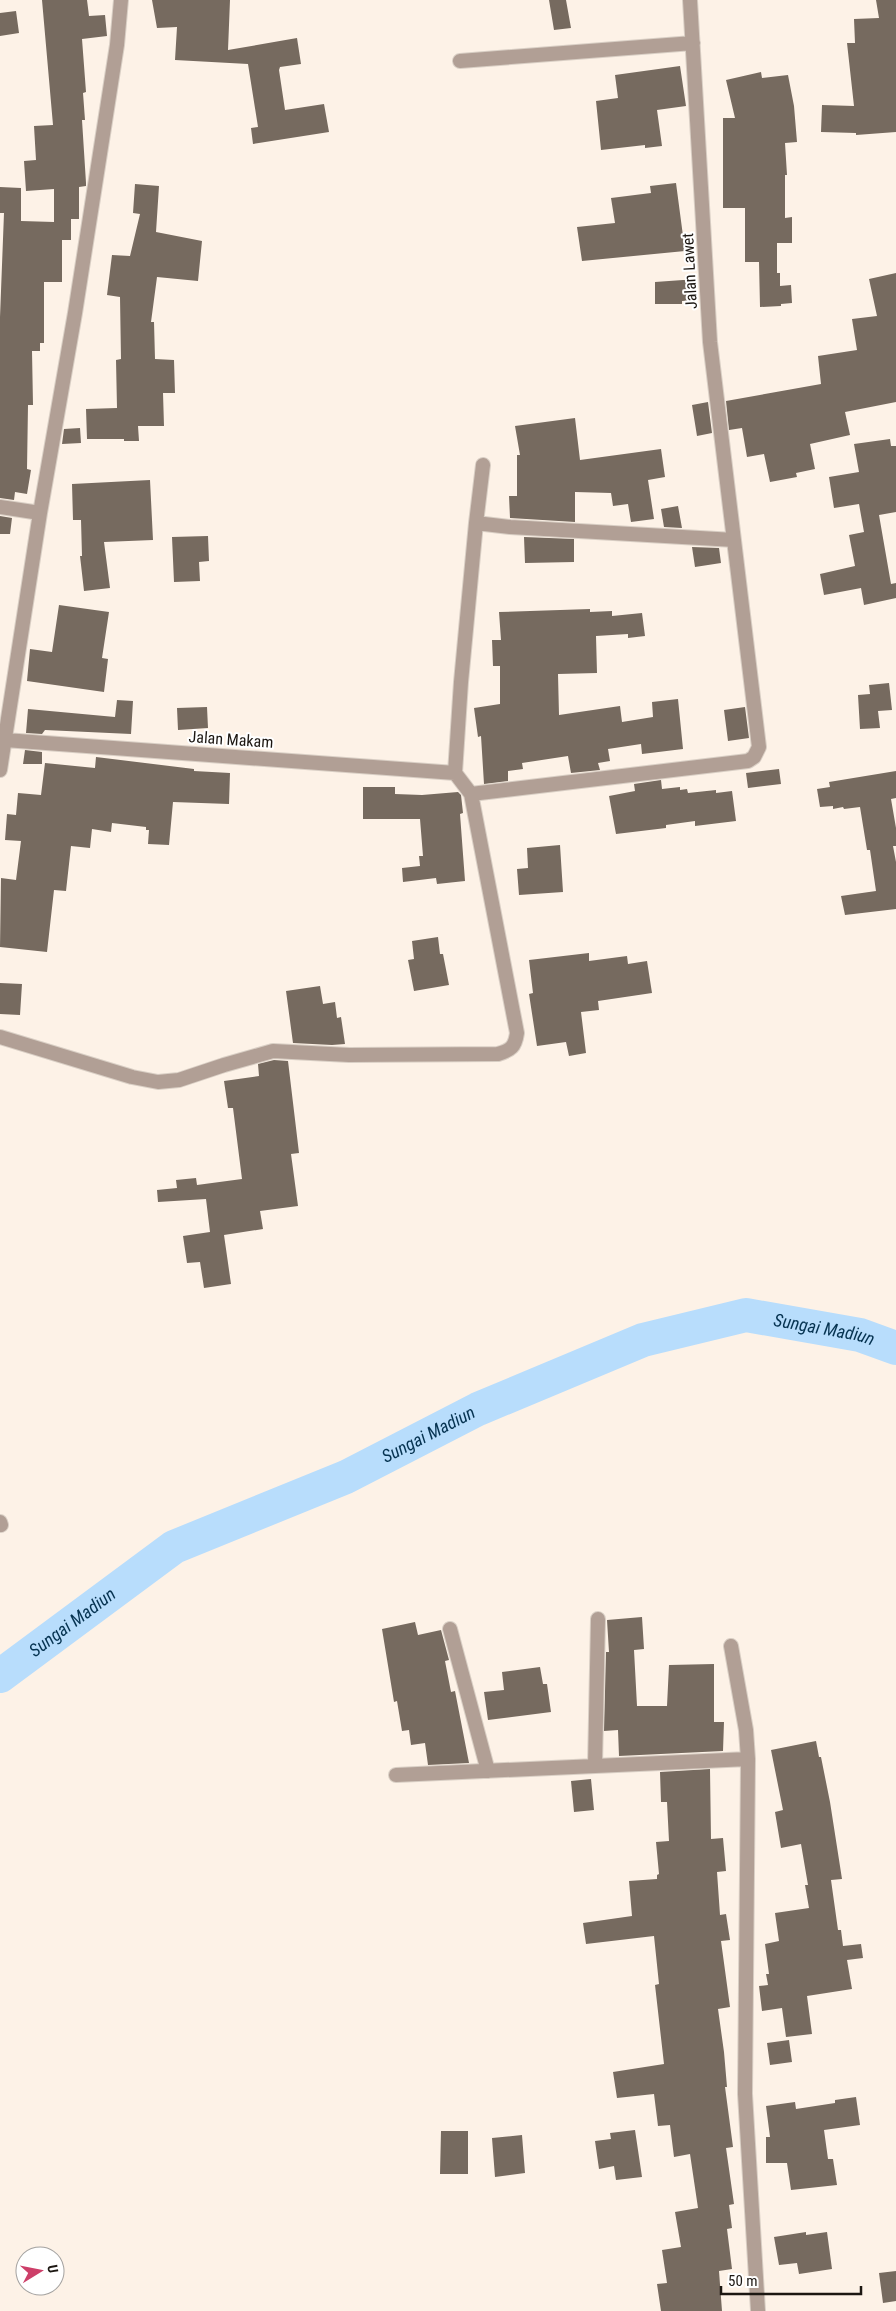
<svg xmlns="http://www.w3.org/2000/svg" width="896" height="2311" font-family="'Roboto Condensed',sans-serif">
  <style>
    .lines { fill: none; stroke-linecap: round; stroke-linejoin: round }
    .river { stroke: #b8ddfc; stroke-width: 34 }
    .building { fill: #766a5f }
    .minor-casing { stroke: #d9cfc5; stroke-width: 16 }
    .minor { stroke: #b19f95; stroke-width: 14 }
    .labels { text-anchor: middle; stroke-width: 4; stroke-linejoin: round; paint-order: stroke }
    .street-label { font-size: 16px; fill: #1c1712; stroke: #fff }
    .water-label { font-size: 18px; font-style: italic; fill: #063351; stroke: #fff }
  </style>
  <rect width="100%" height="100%" fill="#fdf2e7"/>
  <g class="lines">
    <path class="river" id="s1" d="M 0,1676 L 174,1547 L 346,1477 L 478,1409 L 643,1340 L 746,1315 L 860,1335 L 896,1348"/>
  </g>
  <path class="building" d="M 42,0 L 87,0 L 89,16 L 105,15 L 107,36 L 82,39 L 86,92 L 83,93 L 85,120 L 82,120 L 86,183 L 86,186 L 79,187 L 79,219 L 71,219 L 71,240 L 62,240 L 62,282 L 44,282 L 44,343 L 40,343 L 40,351 L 32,351 L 33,405 L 28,405 L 27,469 L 31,470 L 27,494 L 15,492 L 14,500 L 0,498 L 0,317 L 4,213 L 0,213 L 0,187 L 21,188 L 21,221 L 54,222 L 54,189 L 26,191 L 24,161 L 36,160 L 34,126 L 53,125 Z
    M 152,0 L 230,0 L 228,50 L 297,38 L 301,64 L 280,67 L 279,70 L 285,110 L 324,104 L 329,132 L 253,144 L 251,128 L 258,127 L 248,64 L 175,60 L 177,27 L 157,28 Z
    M 549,0 L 566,0 L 571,28 L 554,30 Z
    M 876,0 L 896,0 L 896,132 L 856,135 L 856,133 L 821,132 L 822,105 L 854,106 L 847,43 L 855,43 L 854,19 L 879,18 Z
    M 16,11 L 19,33 L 0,36 L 0,13 Z
    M 680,66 L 686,106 L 657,110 L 662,146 L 645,148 L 645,145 L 601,150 L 596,101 L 618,98 L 615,75 Z
    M 761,72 L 762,78 L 788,75 L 794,106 L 797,142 L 785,143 L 787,175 L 785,175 L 785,218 L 792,217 L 792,243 L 777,243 L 777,273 L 780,273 L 780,286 L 791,285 L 792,303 L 781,304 L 781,306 L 760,307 L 759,262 L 745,262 L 745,208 L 723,208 L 723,118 L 735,118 L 726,80 Z
    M 676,183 L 685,251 L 582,261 L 577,227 L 615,223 L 611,198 L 651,193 L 650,186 Z
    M 135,184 L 159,186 L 156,232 L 202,241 L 198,281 L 157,277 L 151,322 L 154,322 L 155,359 L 174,360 L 175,393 L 163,393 L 164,426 L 138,426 L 139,441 L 124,441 L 124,439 L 87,439 L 86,409 L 117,408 L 116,360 L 121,359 L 120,297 L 107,295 L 112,255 L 130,256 L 140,214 L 133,213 Z
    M 896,273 L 896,402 L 845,412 L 850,435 L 810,444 L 815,469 L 796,473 L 797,477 L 770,482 L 764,454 L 747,457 L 742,428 L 729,430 L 726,401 L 821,384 L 818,356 L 857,350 L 852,319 L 877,316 L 869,279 Z
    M 683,280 L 697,280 L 697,300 L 682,301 L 682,304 L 655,304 L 655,282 Z
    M 708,402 L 712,433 L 697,436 L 692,405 Z
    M 575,418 L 580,460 L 661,449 L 665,477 L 648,480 L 654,519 L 631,522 L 628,504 L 613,506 L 611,493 L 575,492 L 575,522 L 510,518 L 509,496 L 517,496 L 517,455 L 520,455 L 515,426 Z
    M 80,428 L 81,443 L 62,444 L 64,429 Z
    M 890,439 L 891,446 L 896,446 L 896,512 L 879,515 L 891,584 L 896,583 L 896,598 L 864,605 L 861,588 L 824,595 L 820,574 L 855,566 L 849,535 L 864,532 L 859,504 L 834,508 L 829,477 L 859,472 L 854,444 Z
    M 150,480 L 153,540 L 104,542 L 110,588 L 84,591 L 80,556 L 82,556 L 81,520 L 73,520 L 72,484 Z
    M 678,506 L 682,528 L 664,527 L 661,509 Z
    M 0,516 L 12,518 L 10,534 L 0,534 Z
    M 208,536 L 209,561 L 199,562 L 200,581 L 174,582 L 172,537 Z
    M 524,537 L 574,539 L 574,562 L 525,563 Z
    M 692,547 L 719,548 L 721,563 L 695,567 Z
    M 59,605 L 109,612 L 102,658 L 108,659 L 104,692 L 27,681 L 30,649 L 52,652 Z
    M 590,609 L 590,612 L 612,611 L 612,616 L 642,613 L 645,636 L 628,638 L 628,634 L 596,636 L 597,673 L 558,674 L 559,715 L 620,706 L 622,722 L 653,717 L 652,702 L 678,699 L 683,749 L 642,754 L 641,744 L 608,749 L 610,761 L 598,763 L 600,770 L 571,773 L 568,756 L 522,763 L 523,769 L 508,771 L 508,781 L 484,784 L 481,736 L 478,737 L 474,708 L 500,704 L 500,666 L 493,666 L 492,640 L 501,640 L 499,612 Z
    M 889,683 L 892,710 L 878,711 L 880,728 L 860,729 L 858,695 L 870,694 L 869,685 Z
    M 117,700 L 133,701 L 131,734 L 45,730 L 42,734 L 26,733 L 28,709 L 115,717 Z
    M 207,707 L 208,728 L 178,730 L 177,708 Z
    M 745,707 L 749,738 L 728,741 L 724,710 Z
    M 25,750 L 42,752 L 42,764 L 23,764 Z
    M 96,757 L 194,769 L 194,771 L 230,773 L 229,804 L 173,802 L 169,845 L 148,844 L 149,830 L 146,830 L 146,827 L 112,823 L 111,832 L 92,829 L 90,848 L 71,846 L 66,891 L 54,890 L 47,952 L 0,947 L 1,878 L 16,880 L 21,841 L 5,840 L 7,814 L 16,815 L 18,793 L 41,795 L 45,763 L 95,768 Z
    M 779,769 L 781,784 L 748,788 L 746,773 Z
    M 896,771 L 896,798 L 891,799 L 896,828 L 896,846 L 893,846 L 896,862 L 896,909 L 845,915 L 841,896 L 876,891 L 870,850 L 867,850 L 860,807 L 844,809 L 843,807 L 833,809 L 833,806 L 820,807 L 817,789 L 830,787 L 829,782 Z
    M 661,780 L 662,789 L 680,787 L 680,790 L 687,789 L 688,793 L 716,790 L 716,793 L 732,791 L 736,821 L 695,826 L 695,821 L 666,825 L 666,828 L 616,834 L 609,796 L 635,791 L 634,784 Z
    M 363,787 L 395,787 L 395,794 L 422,795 L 458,792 L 461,795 L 463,813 L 460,814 L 465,881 L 437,884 L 436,878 L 403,882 L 402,868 L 420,866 L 419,856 L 423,856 L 420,819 L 363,819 Z
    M 560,845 L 563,892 L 519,895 L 517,869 L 528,868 L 527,848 Z
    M 438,937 L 440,954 L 443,954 L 449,985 L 414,991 L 408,960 L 414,959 L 412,941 Z
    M 589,953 L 589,961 L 627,956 L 628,964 L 647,961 L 652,993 L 598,1001 L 599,1010 L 581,1012 L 586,1053 L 569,1056 L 566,1042 L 537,1046 L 529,994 L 533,993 L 529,960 Z
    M 0,983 L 22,984 L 20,1015 L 0,1014 Z
    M 320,986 L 323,1004 L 335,1002 L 337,1018 L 341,1017 L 345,1044 L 332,1045 L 293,1043 L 286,991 Z
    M 274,1060 L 288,1061 L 299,1153 L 291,1154 L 298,1206 L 260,1211 L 263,1229 L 224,1235 L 231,1284 L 204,1288 L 200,1262 L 187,1263 L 183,1236 L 210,1232 L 206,1199 L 158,1202 L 157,1190 L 177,1188 L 176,1180 L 196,1178 L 197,1185 L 242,1179 L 233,1108 L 228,1108 L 224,1081 L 259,1076 L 258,1064 Z
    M 642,1617 L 644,1649 L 634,1650 L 637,1706 L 667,1706 L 669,1665 L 714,1664 L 714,1722 L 724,1722 L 723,1751 L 619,1756 L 618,1730 L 604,1731 L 606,1652 L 609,1652 L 607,1620 Z
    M 415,1622 L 418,1635 L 441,1630 L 449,1660 L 445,1661 L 451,1692 L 455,1691 L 469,1763 L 428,1765 L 425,1743 L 411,1745 L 409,1730 L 402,1731 L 397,1701 L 394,1702 L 382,1629 Z
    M 540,1667 L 543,1684 L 547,1684 L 551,1712 L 488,1720 L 484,1692 L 504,1690 L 502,1672 Z
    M 816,1741 L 819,1757 L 821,1757 L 830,1802 L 842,1879 L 831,1880 L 838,1930 L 841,1930 L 843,1946 L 861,1944 L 863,1958 L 847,1960 L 852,1989 L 807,1996 L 812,2034 L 786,2037 L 782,2008 L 762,2011 L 759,1986 L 768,1985 L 766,1974 L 769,1974 L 765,1944 L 779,1941 L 775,1913 L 809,1908 L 805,1885 L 808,1885 L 801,1844 L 781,1848 L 775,1812 L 783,1810 L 771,1750 Z
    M 710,1769 L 711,1839 L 723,1838 L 726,1871 L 717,1872 L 720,1915 L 726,1914 L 730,1940 L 721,1941 L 730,2007 L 718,2009 L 724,2052 L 727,2087 L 725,2087 L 733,2147 L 726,2148 L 734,2204 L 729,2205 L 732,2228 L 727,2229 L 732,2269 L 719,2271 L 722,2311 L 661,2311 L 657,2284 L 667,2283 L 662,2250 L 681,2247 L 675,2212 L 698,2208 L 690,2154 L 674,2157 L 670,2125 L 658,2126 L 654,2094 L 617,2098 L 613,2072 L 664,2064 L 655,1985 L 659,1984 L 654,1936 L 586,1944 L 583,1923 L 632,1916 L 629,1881 L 657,1879 L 657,1875 L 659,1874 L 656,1842 L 669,1841 L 667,1802 L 661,1802 L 660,1772 Z
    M 591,1779 L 594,1810 L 574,1812 L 571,1781 Z
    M 789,2040 L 792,2062 L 770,2065 L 767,2043 Z
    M 856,2097 L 860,2125 L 824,2130 L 828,2159 L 833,2159 L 837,2185 L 791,2190 L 787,2163 L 766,2163 L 766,2137 L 770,2137 L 766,2106 L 795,2102 L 796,2109 L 835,2103 L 835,2100 Z
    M 635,2130 L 642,2177 L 616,2180 L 614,2166 L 599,2169 L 595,2141 L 611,2139 L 610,2133 Z
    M 441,2131 L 468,2131 L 468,2174 L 440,2174 Z
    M 522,2135 L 525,2173 L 495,2177 L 492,2138 Z
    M 806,2232 L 806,2235 L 827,2232 L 832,2269 L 799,2274 L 797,2263 L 779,2265 L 774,2237 Z
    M 896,2271 L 896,2301 L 883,2303 L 879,2273 Z"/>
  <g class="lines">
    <g class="minor-casing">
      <path id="minor" d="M 460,61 L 693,43
        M 0,507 L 40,513
        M 476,523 L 483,465
        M 5,740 L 455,773
        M 0,770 L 40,513 L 75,313 L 117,45 L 121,0
        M 471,794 L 748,761 L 754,757 L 759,747 L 710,342 L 690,0
        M 0,1037 L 132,1077 L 158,1082 L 179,1080 L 224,1065 L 273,1051 L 349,1055 L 498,1054 C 511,1050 515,1047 517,1033 L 471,794 L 455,773 L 461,682 L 476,523 L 510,527 L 734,540
        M 0,1522 L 1,1525
        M 450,1629 L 488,1771
        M 731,1646 L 746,1730 L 748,1759 L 745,2094 L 758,2311
        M 595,1766 L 598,1619
        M 396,1775 L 748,1759"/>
    </g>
    <use href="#minor" class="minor"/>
  </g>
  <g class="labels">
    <g class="street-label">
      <text transform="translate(689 271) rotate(-93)" y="6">Jalan Lawet</text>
      <text transform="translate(231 739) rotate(4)" y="6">Jalan Makam</text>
    </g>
    <g class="water-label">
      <text dy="6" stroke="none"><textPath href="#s1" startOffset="915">Sungai Madiun</textPath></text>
      <text dy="6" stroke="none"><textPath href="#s1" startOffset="495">Sungai Madiun</textPath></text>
      <text dy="6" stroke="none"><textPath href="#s1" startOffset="90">Sungai Madiun</textPath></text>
    </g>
  </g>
  <g transform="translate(40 2271) rotate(80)"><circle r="24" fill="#ffffff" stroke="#a4a2a0"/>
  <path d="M0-4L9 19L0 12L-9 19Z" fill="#cd3f69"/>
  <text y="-8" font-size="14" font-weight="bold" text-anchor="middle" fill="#1c1712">U</text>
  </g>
  <path d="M721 2286v8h140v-8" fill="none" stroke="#1c1712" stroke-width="2.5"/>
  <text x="728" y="2286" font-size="15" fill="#1c1712" stroke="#ffffff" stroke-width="4" paint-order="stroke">50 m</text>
</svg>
